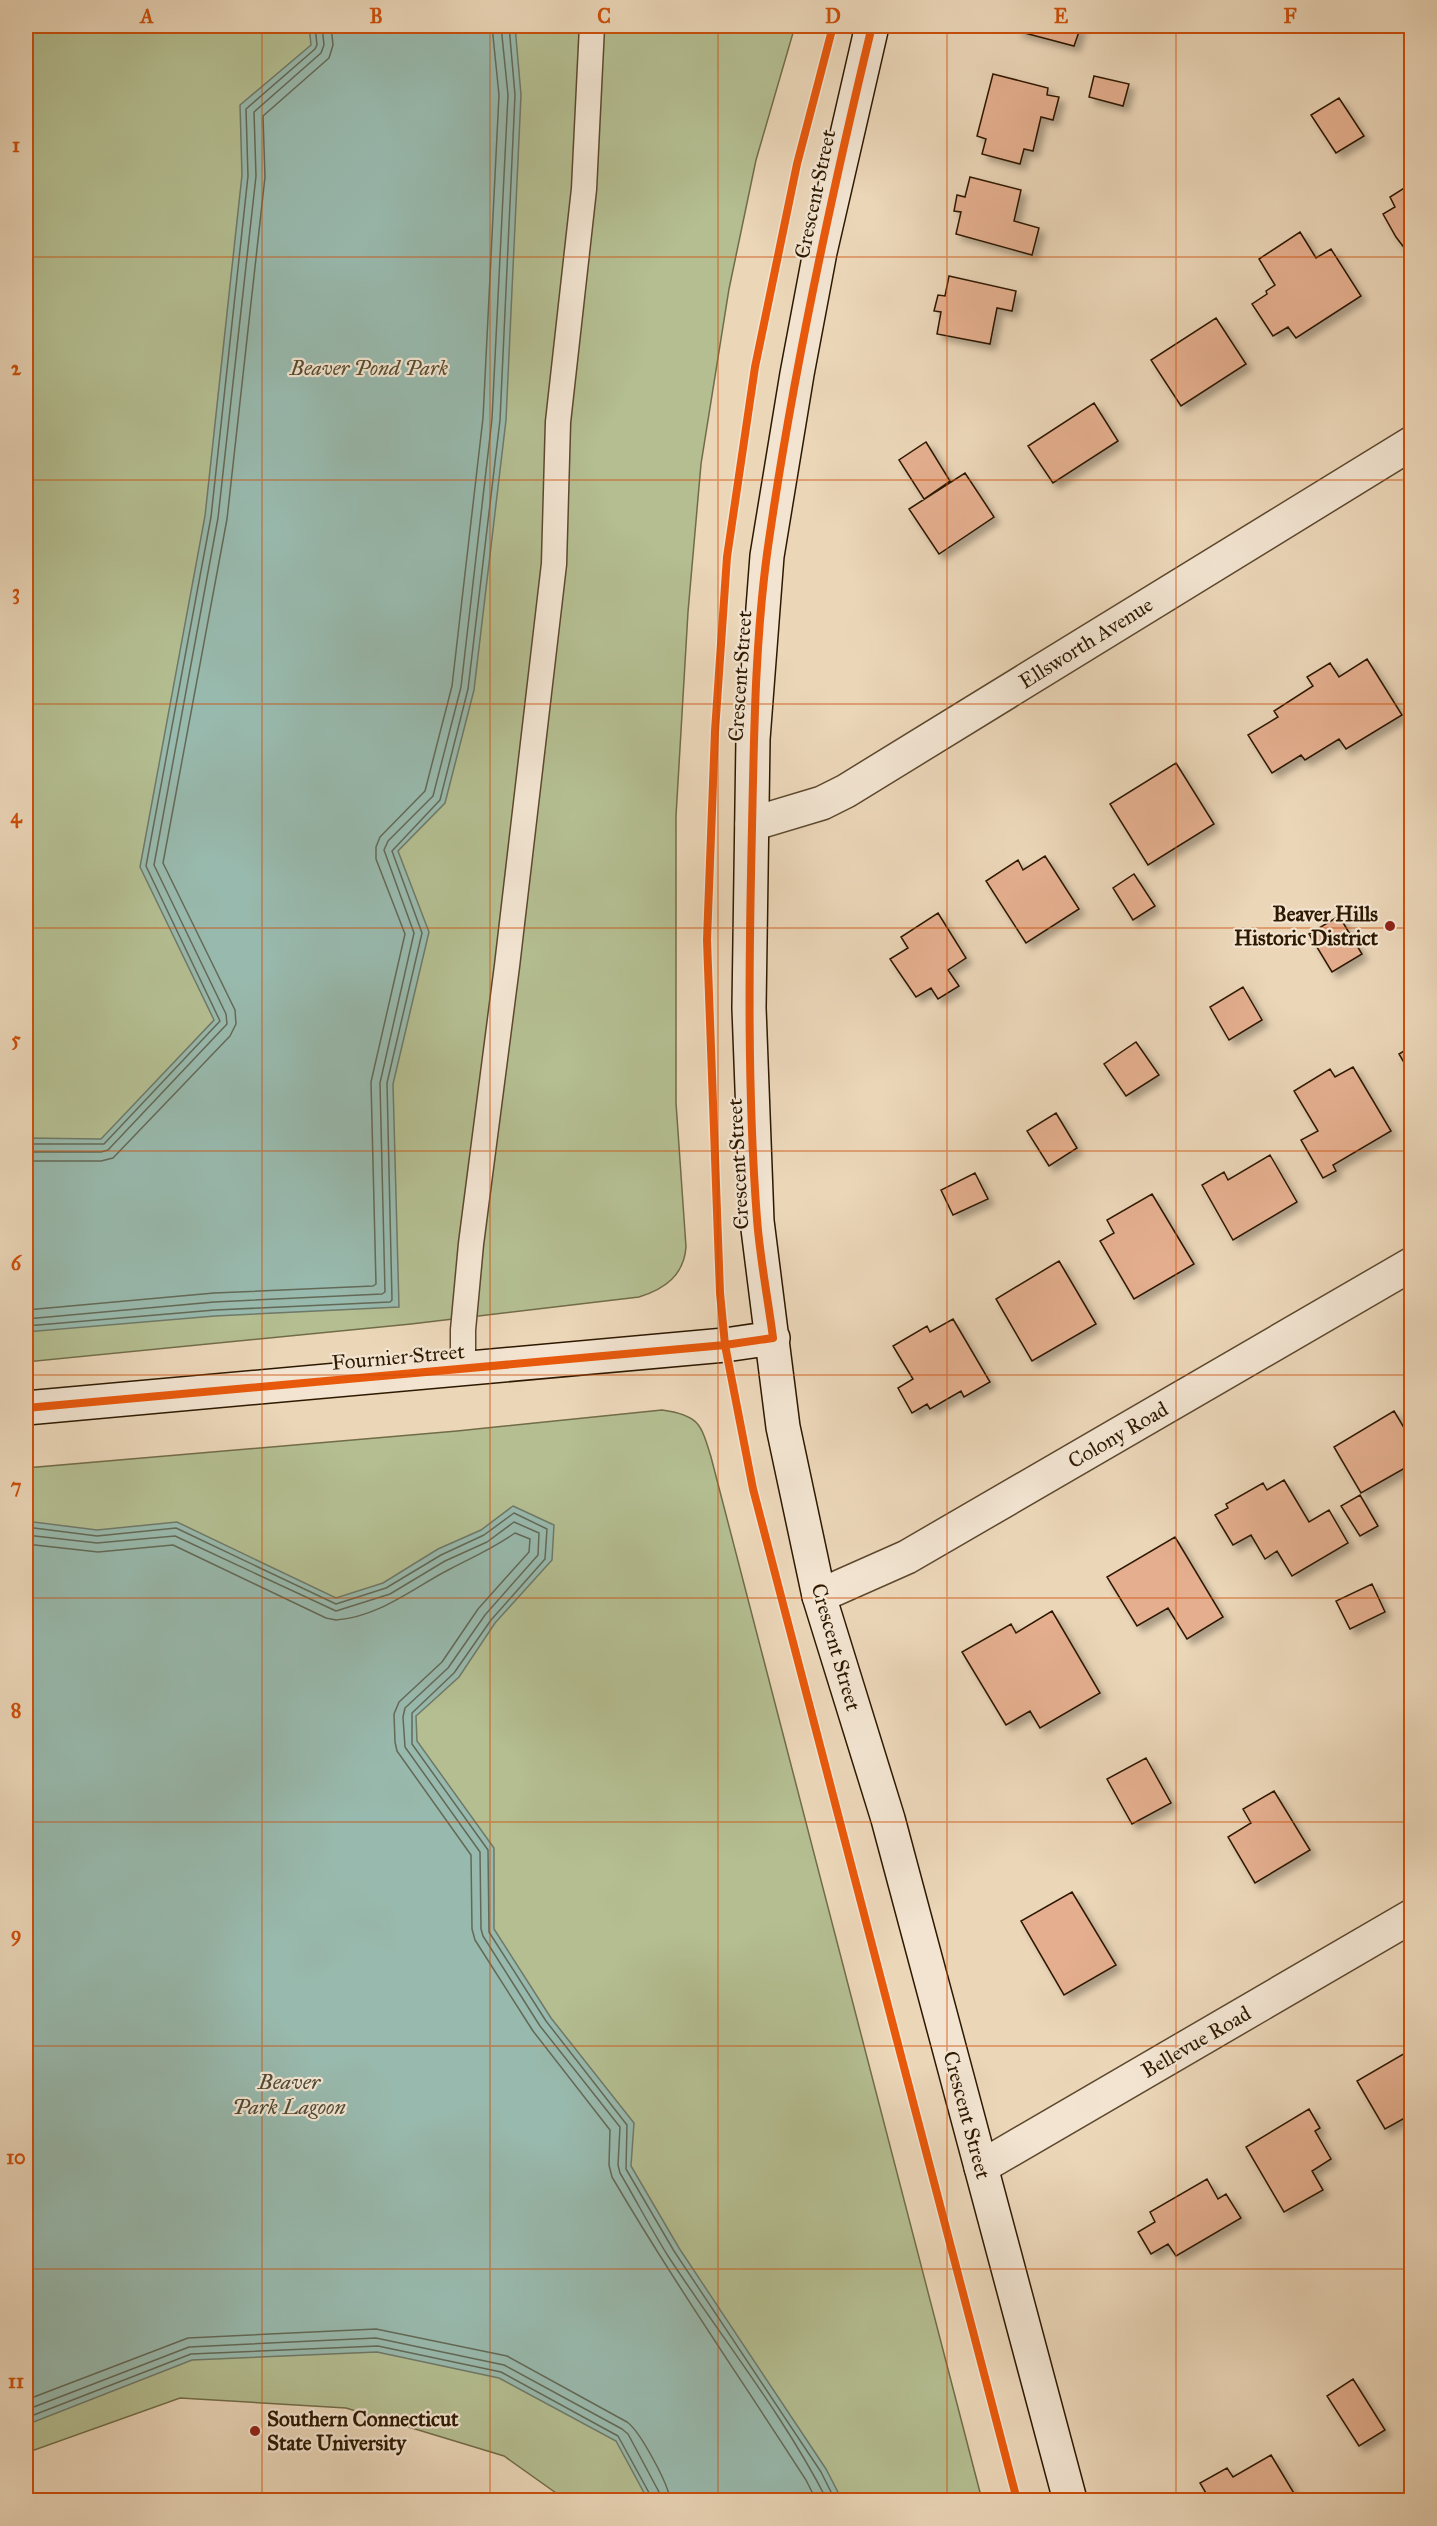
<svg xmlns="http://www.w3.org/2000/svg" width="1437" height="2526" font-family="'IM FELL Great Primer',serif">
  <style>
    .green { fill: #b4be91; stroke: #716c48; stroke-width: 1.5 }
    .water { fill: #98b9ad; stroke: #6e7968; stroke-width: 1.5 }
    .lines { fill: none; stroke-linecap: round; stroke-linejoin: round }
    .shore { stroke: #636956; stroke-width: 1.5 }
    .building { fill: #e5af8f; stroke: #2e1900; stroke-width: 1.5; filter: url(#shadow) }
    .lane-casing { stroke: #5d482e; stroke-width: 27 }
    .street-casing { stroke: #5d482e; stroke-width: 36 }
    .secondary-casing { stroke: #2e1900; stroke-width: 36 }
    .lane { stroke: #f2e4d1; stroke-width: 24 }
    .street { stroke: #f2e4d1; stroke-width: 33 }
    .secondary { stroke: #f2e4d1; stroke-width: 33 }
    .cycleway-casing { stroke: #f2e4d1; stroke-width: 11 }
    .cycleway { stroke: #e8590c; stroke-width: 8 }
    .grid { fill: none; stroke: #cc4f0a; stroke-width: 1.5; stroke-opacity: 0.55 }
    .poi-dot { fill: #8f2418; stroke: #f2e4d1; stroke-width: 2 }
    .labels { text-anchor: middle; stroke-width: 4.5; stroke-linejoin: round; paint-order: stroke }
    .street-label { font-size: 21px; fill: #2e1900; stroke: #f2e4d1 }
    .park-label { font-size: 21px; font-style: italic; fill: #564b2c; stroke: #f2e4d1 }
    .poi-label { font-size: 21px; font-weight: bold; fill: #2e1900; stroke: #f2e4d1; text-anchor: end }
    .water-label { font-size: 22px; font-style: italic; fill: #4e4934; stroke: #f2e4d1 }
    .neatline { fill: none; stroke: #cc4f0a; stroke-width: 2 }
    .grid-label { font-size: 20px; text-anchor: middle; font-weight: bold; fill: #cc4f0a }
  </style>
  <defs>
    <filter id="shadow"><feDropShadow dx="5.5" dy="5.5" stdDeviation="3" flood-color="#0004"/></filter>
  </defs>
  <rect width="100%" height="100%" fill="#ebd6b8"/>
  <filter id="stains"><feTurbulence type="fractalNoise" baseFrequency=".00333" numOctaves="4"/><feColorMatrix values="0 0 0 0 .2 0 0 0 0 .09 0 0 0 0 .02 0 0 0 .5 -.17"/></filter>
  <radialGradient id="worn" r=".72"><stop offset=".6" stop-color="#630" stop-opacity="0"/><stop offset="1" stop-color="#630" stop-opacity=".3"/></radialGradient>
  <path class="green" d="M 26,26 L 795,26 L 756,160 L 729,289 L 701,464 L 688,612 L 676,816 L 676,1103 L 686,1247 C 684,1275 665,1289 639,1297 L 411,1324 L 26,1362 Z
    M 662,1410 C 699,1415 701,1424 711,1457 L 982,2500 L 566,2500 L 504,2456 L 346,2408 L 180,2398 L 26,2453 L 26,1468 L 457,1431 Z"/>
  <path class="water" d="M 309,26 L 515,26 L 521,95 L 506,420 L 474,690 L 445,803 L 398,851 L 429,932 L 393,1084 L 399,1307 L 215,1316 L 26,1332 L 26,1138 L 101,1139 L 214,1020 L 140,867 L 205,516 L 242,175 L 240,105 L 311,45 Z
    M 513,1506 L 554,1525 L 552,1560 L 495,1623 L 459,1677 L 416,1716 L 417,1741 L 494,1848 L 494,1929 L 551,2018 L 634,2123 L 631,2166 L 679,2248 L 826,2469 L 842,2500 L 648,2500 L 616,2441 L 499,2378 L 377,2352 L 192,2360 L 26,2425 L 26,1521 L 97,1530 L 177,1522 L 336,1598 L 383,1583 L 438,1549 L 481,1530 Z"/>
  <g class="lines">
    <path class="shore" d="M 26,1144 L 104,1144 L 220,1021 L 146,866 L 211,517 L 248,176 L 246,109 L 315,49 L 317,45 L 315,26
      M 26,1152 L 101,1152 L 108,1150 L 227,1024 L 226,1014 L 154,865 L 218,518 L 256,176 L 254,112 L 321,53 L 324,45 L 322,26
      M 26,1161 L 101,1161 L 113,1158 L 230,1036 L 236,1024 L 235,1010 L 163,863 L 227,519 L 265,177 L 263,116 L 329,58 L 333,45 L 331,26
      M 26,1310 L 214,1293 L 373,1286 L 376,1284 L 371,1082 L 405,934 L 376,859 L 376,847 L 380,837 L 425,791 L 452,686 L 483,418 L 499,95 L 492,26
      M 26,1319 L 214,1302 L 382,1294 L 385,1292 L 380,1083 L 414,933 L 384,850 L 388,841 L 433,796 L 461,687 L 492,419 L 508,95 L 501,26
      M 26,1326 L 215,1310 L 390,1302 L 392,1300 L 387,1083 L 422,933 L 392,851 L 440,800 L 468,689 L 500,420 L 515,95 L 509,26
      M 26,1527 L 97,1536 L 176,1528 L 336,1604 L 386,1588 L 441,1555 L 484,1535 L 514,1513 L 547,1529 L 545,1559 L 491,1620 L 454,1673 L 412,1713 L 412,1744 L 488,1850 L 489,1932 L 546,2021 L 627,2125 L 626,2169 L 674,2251 L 821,2472 L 835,2500
      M 26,1535 L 97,1543 L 175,1536 L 336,1611 L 390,1594 L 445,1561 L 487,1542 L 514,1522 L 539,1533 L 538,1555 L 485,1615 L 448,1668 L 405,1708 L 403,1717 L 405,1747 L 480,1852 L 481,1929 L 483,1936 L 540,2026 L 620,2127 L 618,2165 L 620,2173 C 636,2200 651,2229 668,2256 C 721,2337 783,2414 827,2500
      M 26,1544 L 98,1552 L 173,1545 L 326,1618 L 336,1620 C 379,1617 413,1588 450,1569 C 475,1556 492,1549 515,1533 L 530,1539 L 529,1552 L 478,1609 L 442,1662 L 399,1702 L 394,1714 L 395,1742 L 397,1751 L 471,1855 L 472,1929 L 475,1940 L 533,2031 L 610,2130 L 609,2165 L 612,2177 C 673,2281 741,2379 806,2480 L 816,2500
      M 26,2400 L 188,2338 L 376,2329 L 507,2356 L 627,2422 C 640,2431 669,2485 670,2500
      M 26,2410 L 189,2347 L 376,2338 L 504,2365 L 622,2429 L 628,2434 L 659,2492 L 661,2500
      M 26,2418 L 191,2354 L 378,2346 L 501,2372 L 618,2436 L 653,2500"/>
  </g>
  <path class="building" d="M 1019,26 L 1081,26 L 1074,46 L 1017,31 Z
    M 993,74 L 1048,88 L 1047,95 L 1059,97 L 1053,120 L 1041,117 L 1033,151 L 1024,149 L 1020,164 L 982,154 L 986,139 L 977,136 Z
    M 1094,76 L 1129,84 L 1123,106 L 1089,97 Z
    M 1339,98 L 1364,136 L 1336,153 L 1311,115 Z
    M 970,177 L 1021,190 L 1014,221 L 1039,228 L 1032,255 L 956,234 L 961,212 L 954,211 L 957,195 L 965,197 Z
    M 1412,183 L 1412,258 L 1396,237 L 1383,214 L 1395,207 L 1390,197 Z
    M 1300,232 L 1316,258 L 1331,249 L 1361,296 L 1296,338 L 1288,327 L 1273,336 L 1252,304 L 1267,294 L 1266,291 L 1275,285 L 1259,259 Z
    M 949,276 L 1016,291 L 1012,311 L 997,308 L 990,344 L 937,334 L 941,312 L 934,311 L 938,295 L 945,296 Z
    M 1216,318 L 1246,364 L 1181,406 L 1151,360 Z
    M 1094,403 L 1118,441 L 1053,483 L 1028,446 Z
    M 926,442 L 950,481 L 924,499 L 899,460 Z
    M 965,473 L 994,517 L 939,554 L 909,509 Z
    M 1367,659 L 1402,715 L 1346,749 L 1339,739 L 1305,760 L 1301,755 L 1272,773 L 1248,735 L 1278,717 L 1274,711 L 1313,686 L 1307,677 L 1330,663 L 1339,677 Z
    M 1176,763 L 1214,824 L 1148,865 L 1110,804 Z
    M 1045,856 L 1079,909 L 1026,943 L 986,881 L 1018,860 L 1023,870 Z
    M 1134,874 L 1155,906 L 1133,920 L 1113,888 Z
    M 938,913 L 966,958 L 948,970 L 959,986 L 938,999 L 931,988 L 916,997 L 890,959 L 908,948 L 901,937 Z
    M 1339,916 L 1362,954 L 1332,972 L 1309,934 Z
    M 1243,987 L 1262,1020 L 1229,1040 L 1210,1007 Z
    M 1136,1042 L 1159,1075 L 1126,1096 L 1104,1064 Z
    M 1412,1046 L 1412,1076 L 1399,1054 Z
    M 1353,1067 L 1391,1131 L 1333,1165 L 1336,1171 L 1323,1178 L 1301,1140 L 1318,1131 L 1294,1091 L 1330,1069 L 1335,1077 Z
    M 1056,1113 L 1077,1148 L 1049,1166 L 1027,1131 Z
    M 1270,1155 L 1297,1202 L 1233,1240 L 1202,1185 L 1224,1172 L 1228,1180 Z
    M 975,1173 L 988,1199 L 953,1215 L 941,1190 Z
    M 1152,1194 L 1194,1264 L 1134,1299 L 1100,1241 L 1114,1233 L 1107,1220 Z
    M 1059,1261 L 1096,1324 L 1032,1361 L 996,1299 Z
    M 953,1319 L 990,1382 L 964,1397 L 961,1391 L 930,1409 L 927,1404 L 912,1413 L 898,1388 L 913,1379 L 893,1346 L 927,1326 L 930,1332 Z
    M 1394,1411 L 1412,1441 L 1412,1464 L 1361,1493 L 1334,1447 Z
    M 1284,1480 L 1309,1522 L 1329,1510 L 1348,1543 L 1292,1576 L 1277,1551 L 1265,1559 L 1251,1535 L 1233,1545 L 1215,1515 L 1228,1508 L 1226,1504 L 1263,1483 L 1267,1490 Z
    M 1360,1495 L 1378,1526 L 1360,1536 L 1341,1506 Z
    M 1175,1537 L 1223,1617 L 1187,1639 L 1168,1608 L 1137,1626 L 1107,1577 Z
    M 1372,1584 L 1385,1612 L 1350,1629 L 1336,1601 Z
    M 1052,1611 L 1100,1693 L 1040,1728 L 1030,1711 L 1006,1725 L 962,1652 L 1011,1624 L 1016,1633 Z
    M 1146,1758 L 1171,1803 L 1132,1824 L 1107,1779 Z
    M 1274,1791 L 1310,1850 L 1255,1883 L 1228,1837 L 1251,1823 L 1243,1809 Z
    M 1072,1892 L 1116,1965 L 1064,1995 L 1021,1921 Z
    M 1412,2049 L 1412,2114 L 1385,2129 L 1357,2081 Z
    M 1309,2109 L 1320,2128 L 1315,2131 L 1331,2159 L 1312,2171 L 1323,2190 L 1284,2212 L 1246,2147 Z
    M 1207,2179 L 1218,2199 L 1226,2194 L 1241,2218 L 1176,2256 L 1168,2244 L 1151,2254 L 1138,2232 L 1155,2222 L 1150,2212 Z
    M 1353,2379 L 1385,2430 L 1359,2446 L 1327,2396 Z
    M 1271,2455 L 1298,2500 L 1210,2500 L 1200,2483 L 1227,2468 L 1233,2477 Z"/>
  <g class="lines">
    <g class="lane-casing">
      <path id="lane" d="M 463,1370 L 463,1330 L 471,1244 L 507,966 L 554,564 L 558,422 L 584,189 L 592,26"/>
    </g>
    <g class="street-casing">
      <path id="street" d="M 752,824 L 822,803 L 846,791 L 1412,443
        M 819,1596 L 907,1557 L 1412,1264
        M 981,2167 L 1412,1916"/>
    </g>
    <g class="secondary-casing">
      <path id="secondary" d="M 872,26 L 820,252 L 797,374 L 767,556 L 753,739 L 749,1008 L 757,1221 L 783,1427 L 819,1596 L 888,1819 L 1070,2500
        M 26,1408 L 725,1345 L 773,1338"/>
    </g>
    <use href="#lane" class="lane"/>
    <use href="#street" class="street"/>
    <use href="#secondary" class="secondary"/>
    <g class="cycleway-casing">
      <path id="cycleway" d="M 833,26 L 797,164 L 755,367 L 727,557 L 715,731 L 707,940 L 720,1293 L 725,1345 L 753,1489 L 1017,2500
        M 26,1408 L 725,1345 L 773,1338 C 768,1299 760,1259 757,1219 C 747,1089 749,957 752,827 C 754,736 755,644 767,554 C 792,376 830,200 872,26"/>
    </g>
    <use href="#cycleway" class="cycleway"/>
  </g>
  <path class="grid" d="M 262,26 L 262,2500M 490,26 L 490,2500M 718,26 L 718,2500M 947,26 L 947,2500M 1176,26 L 1176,2500M 26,257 L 1412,257M 26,480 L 1412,480M 26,704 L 1412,704M 26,928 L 1412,928M 26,1151 L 1412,1151M 26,1375 L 1412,1375M 26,1598 L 1412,1598M 26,1822 L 1412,1822M 26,2046 L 1412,2046M 26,2269 L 1412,2269"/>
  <g class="poi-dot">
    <circle cx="1390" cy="926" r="6"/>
    <circle cx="255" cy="2431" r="6"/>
  </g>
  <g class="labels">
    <g class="street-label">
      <text transform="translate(815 194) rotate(-78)" y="7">Crescent Street</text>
      <text transform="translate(1086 643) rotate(-32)" y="7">Ellsworth Avenue</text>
      <text transform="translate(740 676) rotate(-86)" y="7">Crescent Street</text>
      <text transform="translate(738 1164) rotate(-93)" y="7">Crescent Street</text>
      <text transform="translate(398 1357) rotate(-5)" y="7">Fournier Street</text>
      <text transform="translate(1118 1435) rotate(-30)" y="7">Colony Road</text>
      <text transform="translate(836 1647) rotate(74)" y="7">Crescent Street</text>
      <text transform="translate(1196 2042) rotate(-30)" y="7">Bellevue Road</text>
      <text transform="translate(967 2115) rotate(75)" y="7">Crescent Street</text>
    </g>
    <g class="park-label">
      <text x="369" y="375">Beaver Pond Park</text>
    </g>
    <g class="poi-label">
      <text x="1378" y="921">Beaver Hills<tspan x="1378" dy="24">Historic District</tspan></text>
      <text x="267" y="2426" text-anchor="start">Southern Connecticut<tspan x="267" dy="24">State University</tspan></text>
    </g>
    <g class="water-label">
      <text x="289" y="2089">Beaver<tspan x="289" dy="25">Park Lagoon</tspan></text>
    </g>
  </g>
  <rect width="1437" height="2526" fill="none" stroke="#ebd6b8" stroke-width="66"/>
  <rect x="33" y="33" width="1371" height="2460" class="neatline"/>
  <g class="grid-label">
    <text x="147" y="23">A</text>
    <text x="376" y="23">B</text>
    <text x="604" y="23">C</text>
    <text x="833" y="23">D</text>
    <text x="1061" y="23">E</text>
    <text x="1290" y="23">F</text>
    <text x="16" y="152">1</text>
    <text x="16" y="375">2</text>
    <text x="16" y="599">3</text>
    <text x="16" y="823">4</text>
    <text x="16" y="1046">5</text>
    <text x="16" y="1270">6</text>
    <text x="16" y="1493">7</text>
    <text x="16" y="1717">8</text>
    <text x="16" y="1941">9</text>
    <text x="16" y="2164">10</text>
    <text x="16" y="2388">11</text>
  </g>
  <rect width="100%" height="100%" filter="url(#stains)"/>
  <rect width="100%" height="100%" fill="url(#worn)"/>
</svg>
